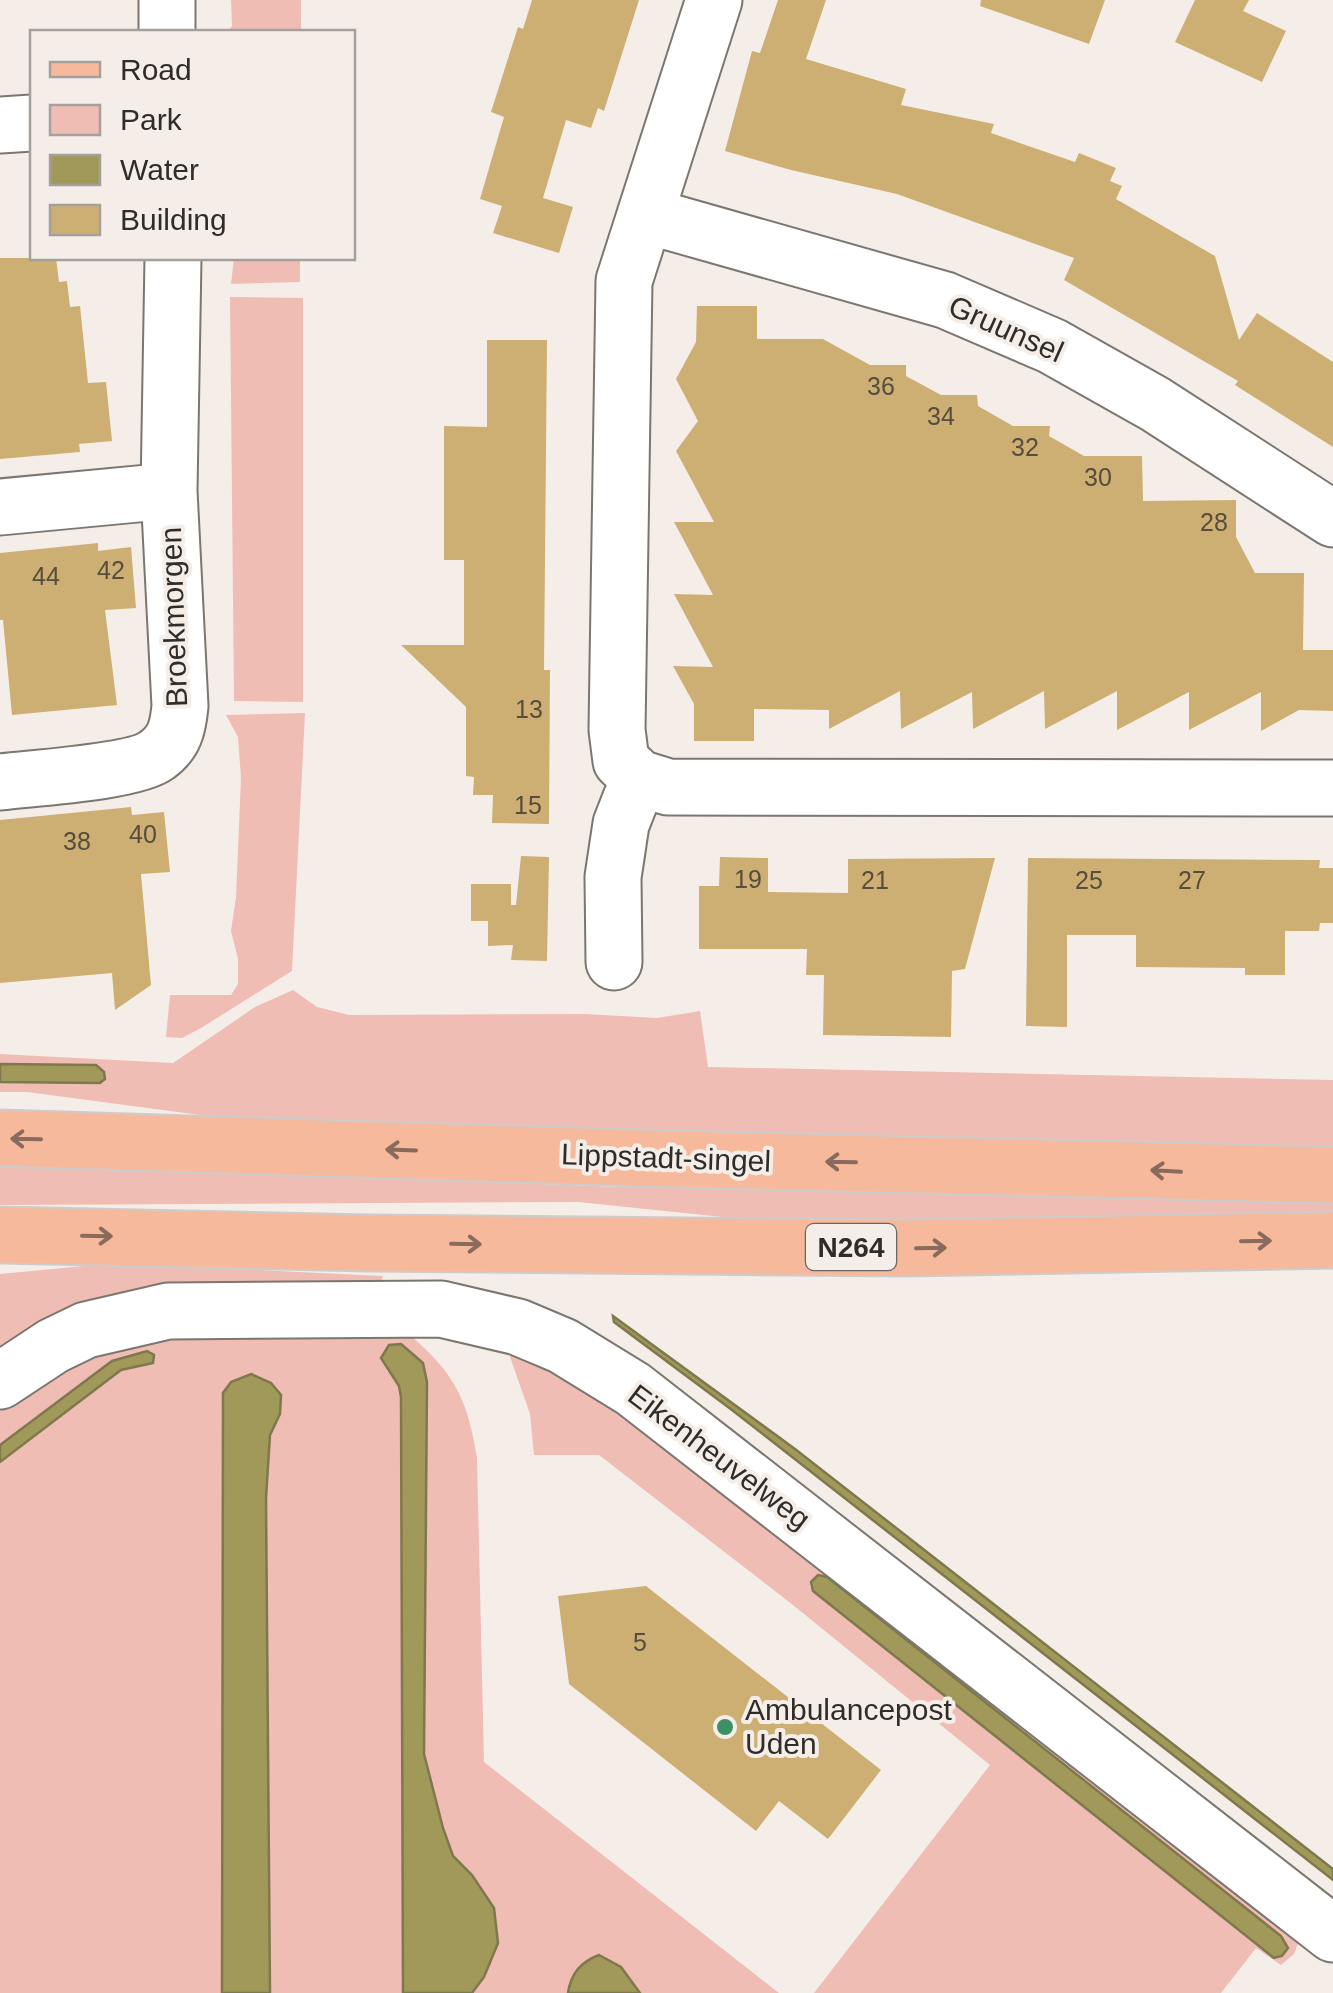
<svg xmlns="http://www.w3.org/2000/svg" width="1333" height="1993" font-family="Helvetica,sans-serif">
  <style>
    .green { fill: #f0bdb5; fill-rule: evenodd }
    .water { fill: #a1995a; stroke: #7f784c; stroke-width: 2.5 }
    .building { fill: #cdaf74 }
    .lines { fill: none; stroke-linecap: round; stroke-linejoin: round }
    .minor-casing { stroke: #7c7670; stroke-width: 59 }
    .major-casing { stroke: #cdcccc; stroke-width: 59 }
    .minor { stroke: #fff; stroke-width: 55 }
    .major { stroke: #f7b99b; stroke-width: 55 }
    .oneway { stroke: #896b5d }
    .poi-dot { fill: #3b9064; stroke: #f5eee8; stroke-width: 4 }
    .labels { text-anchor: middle; stroke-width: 8; stroke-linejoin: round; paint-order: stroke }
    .number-label { font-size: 25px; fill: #564d3c }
    .shield { fill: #f5eee8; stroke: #6a6663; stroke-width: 2.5 }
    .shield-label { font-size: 28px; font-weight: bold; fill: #2f2c2a }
    .street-label { font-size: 30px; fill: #2f2c2a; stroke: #f5eee8 }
    .poi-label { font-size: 30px; fill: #2f2c2a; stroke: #f5eee8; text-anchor: start }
  </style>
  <rect width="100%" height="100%" fill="#f5eee8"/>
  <path class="green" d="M 231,0 L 301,0 L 301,32 L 228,32 L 232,26 Z
    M 234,258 L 300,258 L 300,282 L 231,284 Z
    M 230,297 L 303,298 L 303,702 L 234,701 Z
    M 305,713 L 292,971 L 201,1028 L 182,1038 L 166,1037 L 170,995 L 231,995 L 238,984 L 238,959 L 231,931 L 236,897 L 241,778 L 238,737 L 226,715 Z
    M 293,990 L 317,1007 L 349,1015 L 585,1014 L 657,1018 L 700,1011 L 708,1067 L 1333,1080 L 1333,1161 L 238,1120 L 27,1092 L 0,1092 L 0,1082 L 100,1083 L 105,1078 L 95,1065 L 0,1064 L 0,1054 L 173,1063 L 255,1007 Z
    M 0,1164 L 621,1187 L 882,1175 L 1333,1187 L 1333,1213 L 825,1223 L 723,1217 L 578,1202 L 0,1205 Z
    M 153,1265 L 383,1276 L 378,1292 L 0,1350 L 0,1274 L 84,1266 Z
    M 398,1325 C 449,1367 467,1391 477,1458 L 484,1762 L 779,1993 L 640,1993 L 621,1967 L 570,1983 L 568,1993 L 472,1993 L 484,1977 L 472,1875 L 453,1856 L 443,1828 L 424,1754 L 427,1382 L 389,1345 L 381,1358 L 399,1387 L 401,1397 L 403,1993 L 270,1993 L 266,1498 L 270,1435 L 280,1414 L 231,1382 L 223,1394 L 222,1993 L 0,1993 L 0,1462 L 121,1370 L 151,1364 L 112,1361 L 0,1445 L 0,1394 L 153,1331 Z
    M 517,1347 L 592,1375 L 1299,1941 L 1294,1954 L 1281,1965 L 1256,1948 L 1221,1993 L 814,1993 L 990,1765 L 793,1605 L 599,1455 L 534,1455 L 530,1414 L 509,1354 ZM 827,1577 L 1281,1936 L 1282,1956 L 1274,1958 L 813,1591 L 810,1586 Z"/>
  <path class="water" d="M 0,1064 L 96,1065 L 104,1072 L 105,1079 L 100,1083 L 0,1082 Z
    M 613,1316 L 795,1449 L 1333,1869 L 1333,1880 L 732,1410 L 614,1322 Z
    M 401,1344 L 423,1363 L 427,1382 L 424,1754 L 443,1828 L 453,1856 L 472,1875 L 494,1908 L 498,1943 L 484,1977 L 472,1993 L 403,1993 L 401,1397 L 399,1386 L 381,1358 L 389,1345 Z
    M 147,1351 L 154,1355 L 153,1363 L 121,1370 L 0,1462 L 0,1445 L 112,1361 Z
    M 251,1374 L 271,1383 L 281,1395 L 280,1414 L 270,1435 L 266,1498 L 270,1993 L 222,1993 L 223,1393 L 231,1382 Z
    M 818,1575 L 827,1577 L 1281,1936 L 1288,1948 L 1282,1956 L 1274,1958 L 813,1591 L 811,1582 Z
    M 599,1955 L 621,1967 L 640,1993 L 568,1993 C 571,1973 581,1962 599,1955 Z"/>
  <path class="building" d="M 532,0 L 639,0 L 604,111 L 598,108 L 591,128 L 566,120 L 543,198 L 573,207 L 559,253 L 493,233 L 502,206 L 480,199 L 504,117 L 491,112 L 518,27 L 523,29 Z
    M 778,0 L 826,0 L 806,59 L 906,89 L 901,105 L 994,124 L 991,133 L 1075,162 L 1079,153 L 1116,168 L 1110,181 L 1122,186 L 1116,199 L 1215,256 L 1239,340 L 1257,313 L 1333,362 L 1333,447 L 1235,385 L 1238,381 L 1064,280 L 1074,258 L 897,194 L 791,170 L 725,151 L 752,51 L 760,53 Z
    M 981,0 L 1105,0 L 1089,44 L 980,6 Z
    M 1195,0 L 1249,0 L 1243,11 L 1286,31 L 1262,82 L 1175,42 Z
    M 0,258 L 56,258 L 59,282 L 67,281 L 70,307 L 80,306 L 88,383 L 106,382 L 112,441 L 79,444 L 80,452 L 0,459 Z
    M 697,306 L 757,306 L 757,339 L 823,339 L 870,365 L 906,365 L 906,376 L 941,395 L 977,395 L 978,406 L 1013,426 L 1050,426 L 1049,436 L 1084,456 L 1142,456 L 1143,501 L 1236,500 L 1236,537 L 1255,573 L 1304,573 L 1303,650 L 1333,650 L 1333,711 L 1299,710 L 1261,731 L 1261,692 L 1189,730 L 1189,692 L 1117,730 L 1117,691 L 1045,729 L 1044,691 L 973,729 L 972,692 L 901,729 L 900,691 L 829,729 L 829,710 L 754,709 L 754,741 L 694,741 L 694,704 L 673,666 L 713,667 L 674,594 L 713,595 L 674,522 L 714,522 L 676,451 L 698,421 L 676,379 L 696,342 Z
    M 487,340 L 547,340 L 544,670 L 550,670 L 549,824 L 492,823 L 493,795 L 473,795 L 474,777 L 466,776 L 466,707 L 401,645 L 464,645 L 464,560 L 444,560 L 444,426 L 487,427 Z
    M 98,543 L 98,551 L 131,547 L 136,608 L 105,610 L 117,705 L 12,715 L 3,620 L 0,620 L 0,553 Z
    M 131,807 L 132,815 L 164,812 L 170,872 L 141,874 L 151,985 L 115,1010 L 112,973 L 0,983 L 0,820 Z
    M 521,856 L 549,857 L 547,961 L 511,960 L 513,945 L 488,946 L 488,921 L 471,921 L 471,884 L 511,884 L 511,905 L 516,905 Z
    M 720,857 L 768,858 L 768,892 L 848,893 L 848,859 L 995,858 L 965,969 L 952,971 L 951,1037 L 823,1035 L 824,975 L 806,975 L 807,949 L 699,949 L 699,886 L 719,886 Z
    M 1028,858 L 1320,860 L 1319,868 L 1333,868 L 1333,923 L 1320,923 L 1319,931 L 1285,931 L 1285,975 L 1245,975 L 1245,968 L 1136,967 L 1136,935 L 1067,935 L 1067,1027 L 1026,1026 Z
    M 646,1586 L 881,1770 L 828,1839 L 779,1801 L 756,1831 L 569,1684 L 558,1596 Z"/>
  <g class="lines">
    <g class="minor-casing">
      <path id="minor" d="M 167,0 L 167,32
        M 714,0 L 624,281 L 617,730 L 621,761 L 639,778 L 668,787 L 1333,788
        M 0,125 L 32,123
        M 645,215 L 945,300 L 1052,346 L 1155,404 L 1333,519
        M 0,507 L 169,491
        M 0,782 C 33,778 135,772 157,755 C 175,742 178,727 180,706 L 169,491 L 173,258
        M 614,962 L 613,877 L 621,824 L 639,778
        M 0,1381 L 53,1346 L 86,1330 L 168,1311 L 441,1309 L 518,1327 L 563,1346 L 633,1389 L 1333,1934"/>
    </g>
    <g class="major-casing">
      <path id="major" d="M 0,1138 L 673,1159 L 1333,1175
        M 0,1235 L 369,1243 L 906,1248 L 1333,1240"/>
    </g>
    <use href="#minor" class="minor"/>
    <use href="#major" class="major"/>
  </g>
  <defs><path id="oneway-shaft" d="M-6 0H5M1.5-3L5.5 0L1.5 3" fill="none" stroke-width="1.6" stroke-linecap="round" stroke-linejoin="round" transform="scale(2.5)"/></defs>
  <g class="oneway">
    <use href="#oneway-shaft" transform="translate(26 1139) rotate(-179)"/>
    <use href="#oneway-shaft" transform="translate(401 1150) rotate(-178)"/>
    <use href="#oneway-shaft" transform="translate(841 1162) rotate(-179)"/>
    <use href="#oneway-shaft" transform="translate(1166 1171) rotate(-177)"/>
    <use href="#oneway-shaft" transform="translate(97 1236) rotate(1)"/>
    <use href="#oneway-shaft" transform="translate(1256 1241) rotate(-1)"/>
    <use href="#oneway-shaft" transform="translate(466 1244) rotate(1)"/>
    <use href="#oneway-shaft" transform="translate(931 1248) rotate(-1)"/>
  </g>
  <circle class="poi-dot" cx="725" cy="1727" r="10"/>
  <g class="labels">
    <g class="number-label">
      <text x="881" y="395">36</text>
      <text x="941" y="425">34</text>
      <text x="1025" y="456">32</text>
      <text x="1098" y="486">30</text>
      <text x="1214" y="531">28</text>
      <text x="111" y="579">42</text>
      <text x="46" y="585">44</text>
      <text x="529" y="718">13</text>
      <text x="528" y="814">15</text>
      <text x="143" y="843">40</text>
      <text x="77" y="850">38</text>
      <text x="748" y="888">19</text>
      <text x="875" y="889">21</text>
      <text x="1089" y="889">25</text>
      <text x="1192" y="889">27</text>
      <text x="640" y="1651">5</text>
    </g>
    <rect class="shield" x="806" y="1224" width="90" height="46" rx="8"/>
    <g class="shield-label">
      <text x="851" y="1257">N264</text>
    </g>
    <g class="street-label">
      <text transform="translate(1006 329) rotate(24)" y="10">Gruunsel</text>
      <text transform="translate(174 617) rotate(-92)" y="10">Broekmorgen</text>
      <text transform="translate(666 1158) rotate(2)" y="10">Lippstadt-singel</text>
      <text transform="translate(719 1457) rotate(37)" y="10">Eikenheuvelweg</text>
    </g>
    <g class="poi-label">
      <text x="745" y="1720">Ambulancepost<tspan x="745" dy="34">Uden</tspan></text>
    </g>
  </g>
  <rect x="30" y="30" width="325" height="230" fill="#f5eee8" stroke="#a6a09c" stroke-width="2.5"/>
  <rect x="50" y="62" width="50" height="15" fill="#f7b99b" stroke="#a6a09c" stroke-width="2.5"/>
  <text x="120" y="80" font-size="30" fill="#2f2c2a">Road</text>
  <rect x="50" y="105" width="50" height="30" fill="#f0bdb5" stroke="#a6a09c" stroke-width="2.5"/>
  <text x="120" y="130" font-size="30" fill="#2f2c2a">Park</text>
  <rect x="50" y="155" width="50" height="30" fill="#a1995a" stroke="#a6a09c" stroke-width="2.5"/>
  <text x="120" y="180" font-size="30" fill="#2f2c2a">Water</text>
  <rect x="50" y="205" width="50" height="30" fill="#cdaf74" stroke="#a6a09c" stroke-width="2.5"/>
  <text x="120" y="230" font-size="30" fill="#2f2c2a">Building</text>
</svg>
